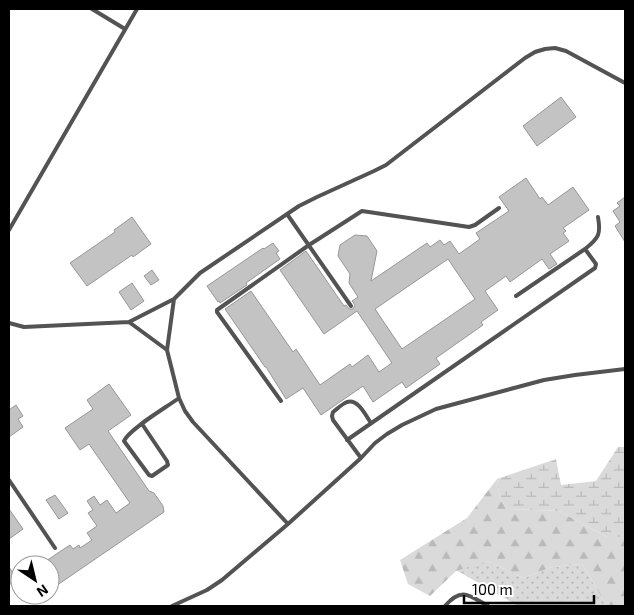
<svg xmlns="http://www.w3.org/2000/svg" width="634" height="615" font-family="'Exo 2',sans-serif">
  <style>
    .grass { fill: url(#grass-dots) }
    .forest { fill: url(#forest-firs) }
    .wetland { fill: url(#wetland-marsh) }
    .building { fill: #c3c3c3; stroke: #979797; fill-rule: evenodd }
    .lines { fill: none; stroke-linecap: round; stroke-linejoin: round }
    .service { stroke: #535353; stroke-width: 4 }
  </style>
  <defs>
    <pattern id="grass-dots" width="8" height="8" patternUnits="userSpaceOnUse" patternTransform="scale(1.25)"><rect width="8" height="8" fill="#dadada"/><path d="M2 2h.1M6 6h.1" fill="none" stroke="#b9b9b9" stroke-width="1.8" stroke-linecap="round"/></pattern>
    <pattern id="forest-firs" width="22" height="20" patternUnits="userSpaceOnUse" patternTransform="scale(1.25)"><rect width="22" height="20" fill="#dadada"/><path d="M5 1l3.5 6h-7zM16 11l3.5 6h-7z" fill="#b9b9b9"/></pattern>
    <pattern id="wetland-marsh" width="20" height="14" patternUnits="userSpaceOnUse" patternTransform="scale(1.25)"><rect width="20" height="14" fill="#dadada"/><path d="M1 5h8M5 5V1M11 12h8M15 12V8" fill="none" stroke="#b9b9b9"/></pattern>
  </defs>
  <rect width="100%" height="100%" fill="#fff"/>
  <path class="grass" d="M 487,561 L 523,578 L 552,567 L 582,564 L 607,606 L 518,606 L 456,570 Z"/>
  <path class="forest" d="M 497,479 L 500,499 L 507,509 L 559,511 L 607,537 L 625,537 L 625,606 L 607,606 L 582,564 L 552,567 L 523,578 L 487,561 L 456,571 L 430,596 L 408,584 L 400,560 L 467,518 Z"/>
  <path class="wetland" d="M 618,447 L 625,447 L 625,537 L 607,537 L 559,511 L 507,509 L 500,499 L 497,479 L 556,459 L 561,485 L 596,481 Z"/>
  <path class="building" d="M 561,97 L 576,117 L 537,146 L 523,126 Z
    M 526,178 L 540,199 L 542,197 L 548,205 L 573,187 L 589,210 L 563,228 L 566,231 L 563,233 L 569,241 L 550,254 L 557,264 L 549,269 L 542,259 L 510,282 L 506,276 L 485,291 L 498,310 L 481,322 L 483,325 L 436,358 L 440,364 L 406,388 L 402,382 L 373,402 L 363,386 L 321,415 L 303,388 L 286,399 L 266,367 L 265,367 L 225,309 L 251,291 L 293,352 L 296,349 L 320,385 L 350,364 L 352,367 L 368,355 L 379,372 L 392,363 L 357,311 L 324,334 L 280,270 L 306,251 L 344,306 L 346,305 L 349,309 L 353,309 L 355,305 L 352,301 L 358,297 L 349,283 L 350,274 L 338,256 L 340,245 L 355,235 L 367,236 L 377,251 L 371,281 L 427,243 L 430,247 L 440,240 L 444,245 L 450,241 L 459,254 L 480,239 L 476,233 L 509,211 L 499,197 ZM 448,259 L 475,299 L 402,349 L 375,309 Z
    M 625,197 L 625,242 L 615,226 L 620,222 L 613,211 L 620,206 L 617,203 Z
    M 132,217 L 151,244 L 133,257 L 132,255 L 87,286 L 70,263 L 115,232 L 114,230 Z
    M 273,243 L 279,251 L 276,253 L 280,259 L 246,283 L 247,285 L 220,303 L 219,301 L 218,302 L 207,286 L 263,248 L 264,249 Z
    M 152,270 L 159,280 L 151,285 L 144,276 Z
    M 132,283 L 144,301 L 131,310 L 119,292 Z
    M 109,384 L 131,415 L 108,431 L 149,491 L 154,493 L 163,506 L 164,512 L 50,590 L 50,565 L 40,565 L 70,545 L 73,549 L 79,545 L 80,548 L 92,540 L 87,533 L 97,526 L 88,513 L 93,510 L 87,501 L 94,496 L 100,505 L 107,500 L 116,513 L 130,503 L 89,444 L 80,450 L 65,428 L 93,409 L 87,400 Z
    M 16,405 L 23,416 L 18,419 L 23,427 L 9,437 L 9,410 Z
    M 55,495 L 68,513 L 59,519 L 46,500 Z
    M 9,509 L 23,529 L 9,539 Z
    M 9,567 L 17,579 L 9,585 Z"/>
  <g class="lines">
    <path class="service" d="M 92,9 L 125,29
      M 287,214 L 351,306
      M 9,230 L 137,9
      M 516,296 L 585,249
      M 174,299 L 167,350 L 179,398 L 185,411 L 193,422 L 288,524
      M 129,322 L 167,350
      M 9,323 L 24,327 L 129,322 L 174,299 L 200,273 L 299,206 L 317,197 L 374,171 L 386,165 L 525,58 L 535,52 L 545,49 L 555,48 L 566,51 L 625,83
      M 281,401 L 217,312 L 217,310 L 309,245 L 362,211 L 469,227 L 475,225 L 499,208
      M 142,424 L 167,461 L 168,465 L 152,476 L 149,475 L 124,441 C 129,429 167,407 179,398
      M 347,440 L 595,268 L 596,264 L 585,249 C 599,238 601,234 598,217
      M 361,458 L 333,420 L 332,416 L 333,412 C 337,409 342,404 347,402 C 358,398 366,416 371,423
      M 9,480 L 55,548
      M 172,606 L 207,590 L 222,580 L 288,524 L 361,458 L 375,443 L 387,434 L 402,425 L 436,409 L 544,380 L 575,375 L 625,369
      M 445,606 C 462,586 470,596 488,606"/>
  </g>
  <rect width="634" height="615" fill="none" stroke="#000000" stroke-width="20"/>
  <g transform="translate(35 580) rotate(145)"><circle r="24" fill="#ffffff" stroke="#999999"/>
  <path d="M0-4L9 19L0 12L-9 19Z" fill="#000000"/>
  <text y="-8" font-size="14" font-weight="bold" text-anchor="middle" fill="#000000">N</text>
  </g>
  <path d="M464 595v8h130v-8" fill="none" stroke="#000000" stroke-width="2.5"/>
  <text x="472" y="595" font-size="15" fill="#000000" stroke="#ffffff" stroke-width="4" paint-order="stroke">100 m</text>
</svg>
